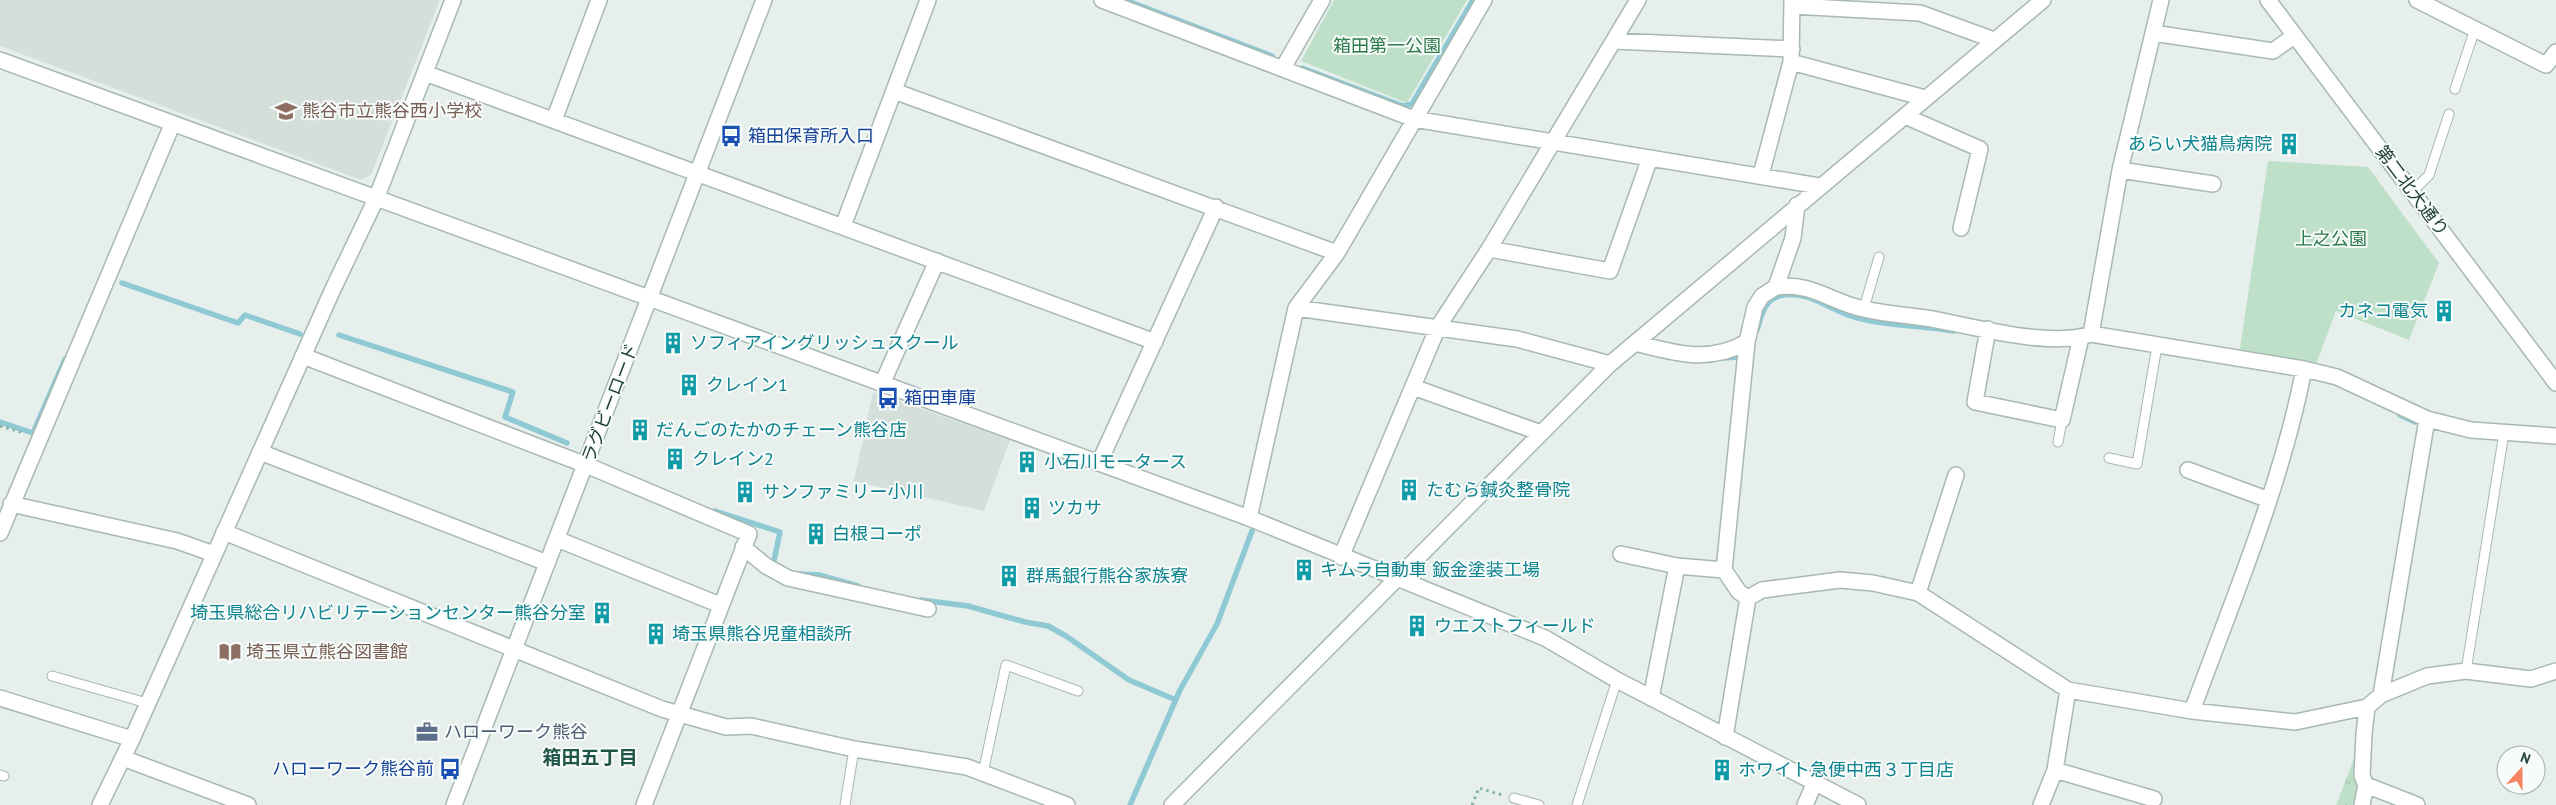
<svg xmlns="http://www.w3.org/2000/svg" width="2556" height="805" font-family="'PT Sans','Noto Sans JP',sans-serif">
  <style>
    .built { fill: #d4dfda }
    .grass { fill: url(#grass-tufts) }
    .park { fill: #bfe0c8 }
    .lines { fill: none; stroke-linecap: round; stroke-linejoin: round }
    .stream { stroke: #8ec9d4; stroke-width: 5.5 }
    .service-casing { stroke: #a8b8b2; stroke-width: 11 }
    .minor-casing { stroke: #a8b8b2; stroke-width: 18 }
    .tertiary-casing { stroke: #a8b8b2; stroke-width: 18 }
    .path { stroke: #86b3a5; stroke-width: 3; stroke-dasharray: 2.5 4; stroke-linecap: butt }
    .service { stroke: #fff; stroke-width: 9 }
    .minor { stroke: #fff; stroke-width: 15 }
    .tertiary { stroke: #fff; stroke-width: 15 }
    .labels { text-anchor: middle; stroke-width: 4; stroke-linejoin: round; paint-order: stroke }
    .park-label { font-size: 18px; fill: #2d7a4b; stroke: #f7fbf9 }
    .education-label { font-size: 18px; fill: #785e54; stroke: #f7fbf9; text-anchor: start }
    .transit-label { font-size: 18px; fill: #164399; stroke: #f7fbf9; text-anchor: start }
    .culture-label { font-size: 18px; fill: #0d838f; stroke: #f7fbf9; text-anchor: start }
    .street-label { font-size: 18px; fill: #24423a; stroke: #f7fbf9 }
    .service-label { font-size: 18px; fill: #4e5e75; stroke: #f7fbf9; text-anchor: start }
    .neighbourhood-label { font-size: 19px; font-weight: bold; fill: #1f5548; stroke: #f7fbf9 }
  </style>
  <defs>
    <pattern id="grass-tufts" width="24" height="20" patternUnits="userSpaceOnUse" patternTransform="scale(1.25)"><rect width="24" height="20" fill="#bfe0c8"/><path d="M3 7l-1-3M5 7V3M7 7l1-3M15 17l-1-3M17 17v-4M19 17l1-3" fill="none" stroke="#a4c1ad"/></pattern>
  </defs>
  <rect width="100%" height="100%" fill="#e6efeb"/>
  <path class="built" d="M 0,0 L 440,0 L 371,175 L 361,180 L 0,46 Z
    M 873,392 L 1010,440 L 984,511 L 854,481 Z"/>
  <path class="grass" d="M 2359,746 L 2356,805 L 2336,805 Z"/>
  <path class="park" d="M 1334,0 L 1467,0 L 1407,103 L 1301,61 Z
    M 2268,161 L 2368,167 L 2439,263 L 2409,340 L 2336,311 L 2316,364 L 2240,349 Z"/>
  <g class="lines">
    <path class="stream" d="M 1125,0 L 1272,56
      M 1302,68 L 1403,106 L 1412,104 L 1473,0
      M 122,283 L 238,323 L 245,315 L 300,334
      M 1757,330 C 1761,317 1764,300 1779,296 C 1803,290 1820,303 1841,312 C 1870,326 1921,325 1954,331
      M 339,335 L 513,392 L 505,417 L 567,443
      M 1722,358 L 1739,357
      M 2400,415 L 2415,422
      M 0,422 L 33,433 L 65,359
      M 715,511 L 780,532 L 773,565 L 776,567
      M 799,574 L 819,575 L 858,586
      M 921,600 L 968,606 L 1025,622 L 1048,626 L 1066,636 L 1129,680 L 1176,700
      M 1130,805 L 1180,690 L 1217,624 L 1252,531"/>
    <g class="service-casing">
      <path id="service" d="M 2455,89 L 2475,29
        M 2412,192 L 2429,175 L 2449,114
        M 1864,308 L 1879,257
        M 2058,442 L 2062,420
        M 2109,458 L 2137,464 L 2157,346
        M 2466,671 L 2504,433
        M 52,676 L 147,703
        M 983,773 L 1006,665 L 1078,691
        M 0,775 L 4,776
        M 1514,798 L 1539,805
        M 845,805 L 854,749
        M 1577,805 L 1617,680"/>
    </g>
    <g class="minor-casing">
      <path id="minor" d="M 1102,0 L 1414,119 L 1819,186
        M 2417,0 L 2546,65 L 2556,52
        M 1792,6 L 1920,13 L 1994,40
        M 2153,33 L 2273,51 L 2294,36
        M 1614,41 L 1792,49
        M 1791,62 L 1925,98
        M 1283,68 L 1322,0
        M 425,73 L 1155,342
        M 894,91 L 1337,253
        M 1905,116 L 1980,149 L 1961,228
        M 554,120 L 599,0
        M 2120,170 L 2213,184
        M 1761,175 L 1791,62 L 1792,0
        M 376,199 L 453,0
        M 843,226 L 928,0
        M 1489,249 L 1610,271 L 1650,158
        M 1776,287 C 1811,283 1825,298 1856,307 C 1880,314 1908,315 1932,319 C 1976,327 2049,348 2091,334 L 2304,369 L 2337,377 L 2427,419 L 2471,430 L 2556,436
        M 1296,308 L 1517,339 L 1610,364
        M 1988,329 L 1975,402 L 2062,420 L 2081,337
        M 2091,334 L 2120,170 L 2161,0
        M 1635,343 C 1675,353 1708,364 1747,342
        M 303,356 L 586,465 L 749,534 L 644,805
        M 882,384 L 937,261
        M 1413,387 L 1541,433
        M 260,452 L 547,563
        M 1099,463 L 1216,207
        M 2188,470 L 2269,500
        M 11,504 L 177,541 L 214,554
        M 1249,518 L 1296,308 L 1337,253 L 1484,0
        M 224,532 L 662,709 L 726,727 L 751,726 L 854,749 L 967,767 L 1067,805
        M 0,533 L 172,125
        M 557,539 L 720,605
        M 743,547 L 766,566 L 788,578 L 928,609
        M 1621,554 L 1677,566
        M 1341,557 L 1438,327 L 1489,249 L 1638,0
        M 1724,570 L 1739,592 L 1748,598
        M 1918,593 L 1956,475
        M 2381,695 L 2427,419
        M 0,698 L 132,739
        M 1651,698 L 1677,566 L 1724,570 L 1747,342 L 1755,307 L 1762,296 L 1776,287 L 1793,238 L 1797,205
        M 2192,711 C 2233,599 2281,487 2304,369
        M 1725,737 L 1748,598 L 1762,590 L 1840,580 L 1873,583 L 1918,593 L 2068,690 L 2192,711 L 2295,722 L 2367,707 L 2381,695 L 2427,676 L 2466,671 L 2531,679 L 2556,671
        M 123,758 L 248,805
        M 2055,770 L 2154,799
        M 2366,785 L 2417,805
        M 1172,805 L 1610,364 L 2043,0
        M 1805,805 L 1815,782
        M 2041,805 L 2055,770 L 2068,690
        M 2362,805 L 2366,785 L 2362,776 L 2364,734 L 2367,707"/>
    </g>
    <g class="tertiary-casing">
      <path id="tertiary" d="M 2268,0 L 2556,383
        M 0,60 L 1249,518 L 1545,638 L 1617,680 L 1858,805
        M 100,805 L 132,739 L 333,289 L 376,199
        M 454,805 L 764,0"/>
    </g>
    <path class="path" d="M 0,426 L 24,433
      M 1472,805 L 1479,788 L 1502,795"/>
    <use href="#service" class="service"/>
    <use href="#minor" class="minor"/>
    <use href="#tertiary" class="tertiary"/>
  </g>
  <defs>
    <g id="school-bare" transform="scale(1.725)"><path d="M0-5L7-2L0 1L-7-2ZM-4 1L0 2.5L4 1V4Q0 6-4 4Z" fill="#8d6e63" stroke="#f7fbf9" stroke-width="2.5" paint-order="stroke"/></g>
    <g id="bus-bare" transform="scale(1.725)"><path d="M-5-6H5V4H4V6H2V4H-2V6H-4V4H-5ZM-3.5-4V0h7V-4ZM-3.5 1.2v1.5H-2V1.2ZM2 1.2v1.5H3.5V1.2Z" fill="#1a4fb4" stroke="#f7fbf9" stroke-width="2.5" paint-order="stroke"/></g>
    <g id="building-bare" transform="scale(1.725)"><path d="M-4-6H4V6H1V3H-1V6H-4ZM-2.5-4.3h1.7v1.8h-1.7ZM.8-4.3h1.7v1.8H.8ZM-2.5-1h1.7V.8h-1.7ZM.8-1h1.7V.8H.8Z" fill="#0f9aa8" stroke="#f7fbf9" stroke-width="2.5" paint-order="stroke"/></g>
    <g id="library-bare" transform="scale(1.725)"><path d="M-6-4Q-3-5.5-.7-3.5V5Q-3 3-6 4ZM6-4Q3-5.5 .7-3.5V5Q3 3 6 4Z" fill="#8d6e63" stroke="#f7fbf9" stroke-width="2.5" paint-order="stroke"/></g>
    <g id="office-bare" transform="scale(1.725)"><path d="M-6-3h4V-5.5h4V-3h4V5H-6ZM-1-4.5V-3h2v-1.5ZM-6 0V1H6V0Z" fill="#5c6f8a" stroke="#f7fbf9" stroke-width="2.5" paint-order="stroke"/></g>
  </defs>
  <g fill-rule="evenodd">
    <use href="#school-bare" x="286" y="111"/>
    <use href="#bus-bare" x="731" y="136"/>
    <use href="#building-bare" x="2289" y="144"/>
    <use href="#building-bare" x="2444" y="311"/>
    <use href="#building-bare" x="673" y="343"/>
    <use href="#building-bare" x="689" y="385"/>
    <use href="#bus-bare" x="888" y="398"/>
    <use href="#building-bare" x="640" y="430"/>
    <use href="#building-bare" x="675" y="459"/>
    <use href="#building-bare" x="1027" y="462"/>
    <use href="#building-bare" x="1409" y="490"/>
    <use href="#building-bare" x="745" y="492"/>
    <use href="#building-bare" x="1032" y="508"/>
    <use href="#building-bare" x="816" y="534"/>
    <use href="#building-bare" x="1304" y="570"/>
    <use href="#building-bare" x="1009" y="576"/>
    <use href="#building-bare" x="602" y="613"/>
    <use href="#building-bare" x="1417" y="626"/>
    <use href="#building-bare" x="656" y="634"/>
    <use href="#library-bare" x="230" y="652"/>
    <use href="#office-bare" x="427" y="732"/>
    <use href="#bus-bare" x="450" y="769"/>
    <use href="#building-bare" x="1722" y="770"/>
  </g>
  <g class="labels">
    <g class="park-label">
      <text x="1387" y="52">箱田第一公園</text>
      <text x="2331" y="245">上之公園</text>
    </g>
    <g class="education-label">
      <text x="302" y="117">熊谷市立熊谷西小学校</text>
      <text x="246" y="658">埼玉県立熊谷図書館</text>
    </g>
    <g class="transit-label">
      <text x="748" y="142">箱田保育所入口</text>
      <text x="904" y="404">箱田車庫</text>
      <text x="434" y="775" text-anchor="end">ハローワーク熊谷前</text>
    </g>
    <g class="culture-label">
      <text x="2272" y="150" text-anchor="end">あらい犬猫鳥病院</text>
      <text x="2428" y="317" text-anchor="end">カネコ電気</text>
      <text x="690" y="349">ソフィアイングリッシュスクール</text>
      <text x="706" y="391">クレイン1</text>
      <text x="656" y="436">だんごのたかのチェーン熊谷店</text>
      <text x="692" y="465">クレイン2</text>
      <text x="1044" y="468">小石川モータース</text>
      <text x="1426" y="496">たむら鍼灸整骨院</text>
      <text x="762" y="498">サンファミリー小川</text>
      <text x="1048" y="514">ツカサ</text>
      <text x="832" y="540">白根コーポ</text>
      <text x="1320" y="576">キムラ自動車 鈑金塗装工場</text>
      <text x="1026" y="582">群馬銀行熊谷家族寮</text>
      <text x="586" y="619" text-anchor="end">埼玉県総合リハビリテーションセンター熊谷分室</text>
      <text x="1434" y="632">ウエストフィールド</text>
      <text x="672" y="640">埼玉県熊谷児童相談所</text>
      <text x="1738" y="776">ホワイト急便中西３丁目店</text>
    </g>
    <g class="street-label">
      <text transform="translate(2412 191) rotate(53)" y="6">第二北大通り</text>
      <text transform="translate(610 403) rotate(-69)" y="6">ラグビーロード</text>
    </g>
    <g class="service-label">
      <text x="444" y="738">ハローワーク熊谷</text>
    </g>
    <g class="neighbourhood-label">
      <text x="590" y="764">箱田五丁目</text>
    </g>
  </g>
  <g transform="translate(2521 770) rotate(21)"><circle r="24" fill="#f7fbf9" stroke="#a3b1ad"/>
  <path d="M0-4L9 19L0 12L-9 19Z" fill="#f4845f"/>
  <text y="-8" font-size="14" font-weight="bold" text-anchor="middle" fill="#24423a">N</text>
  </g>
</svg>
